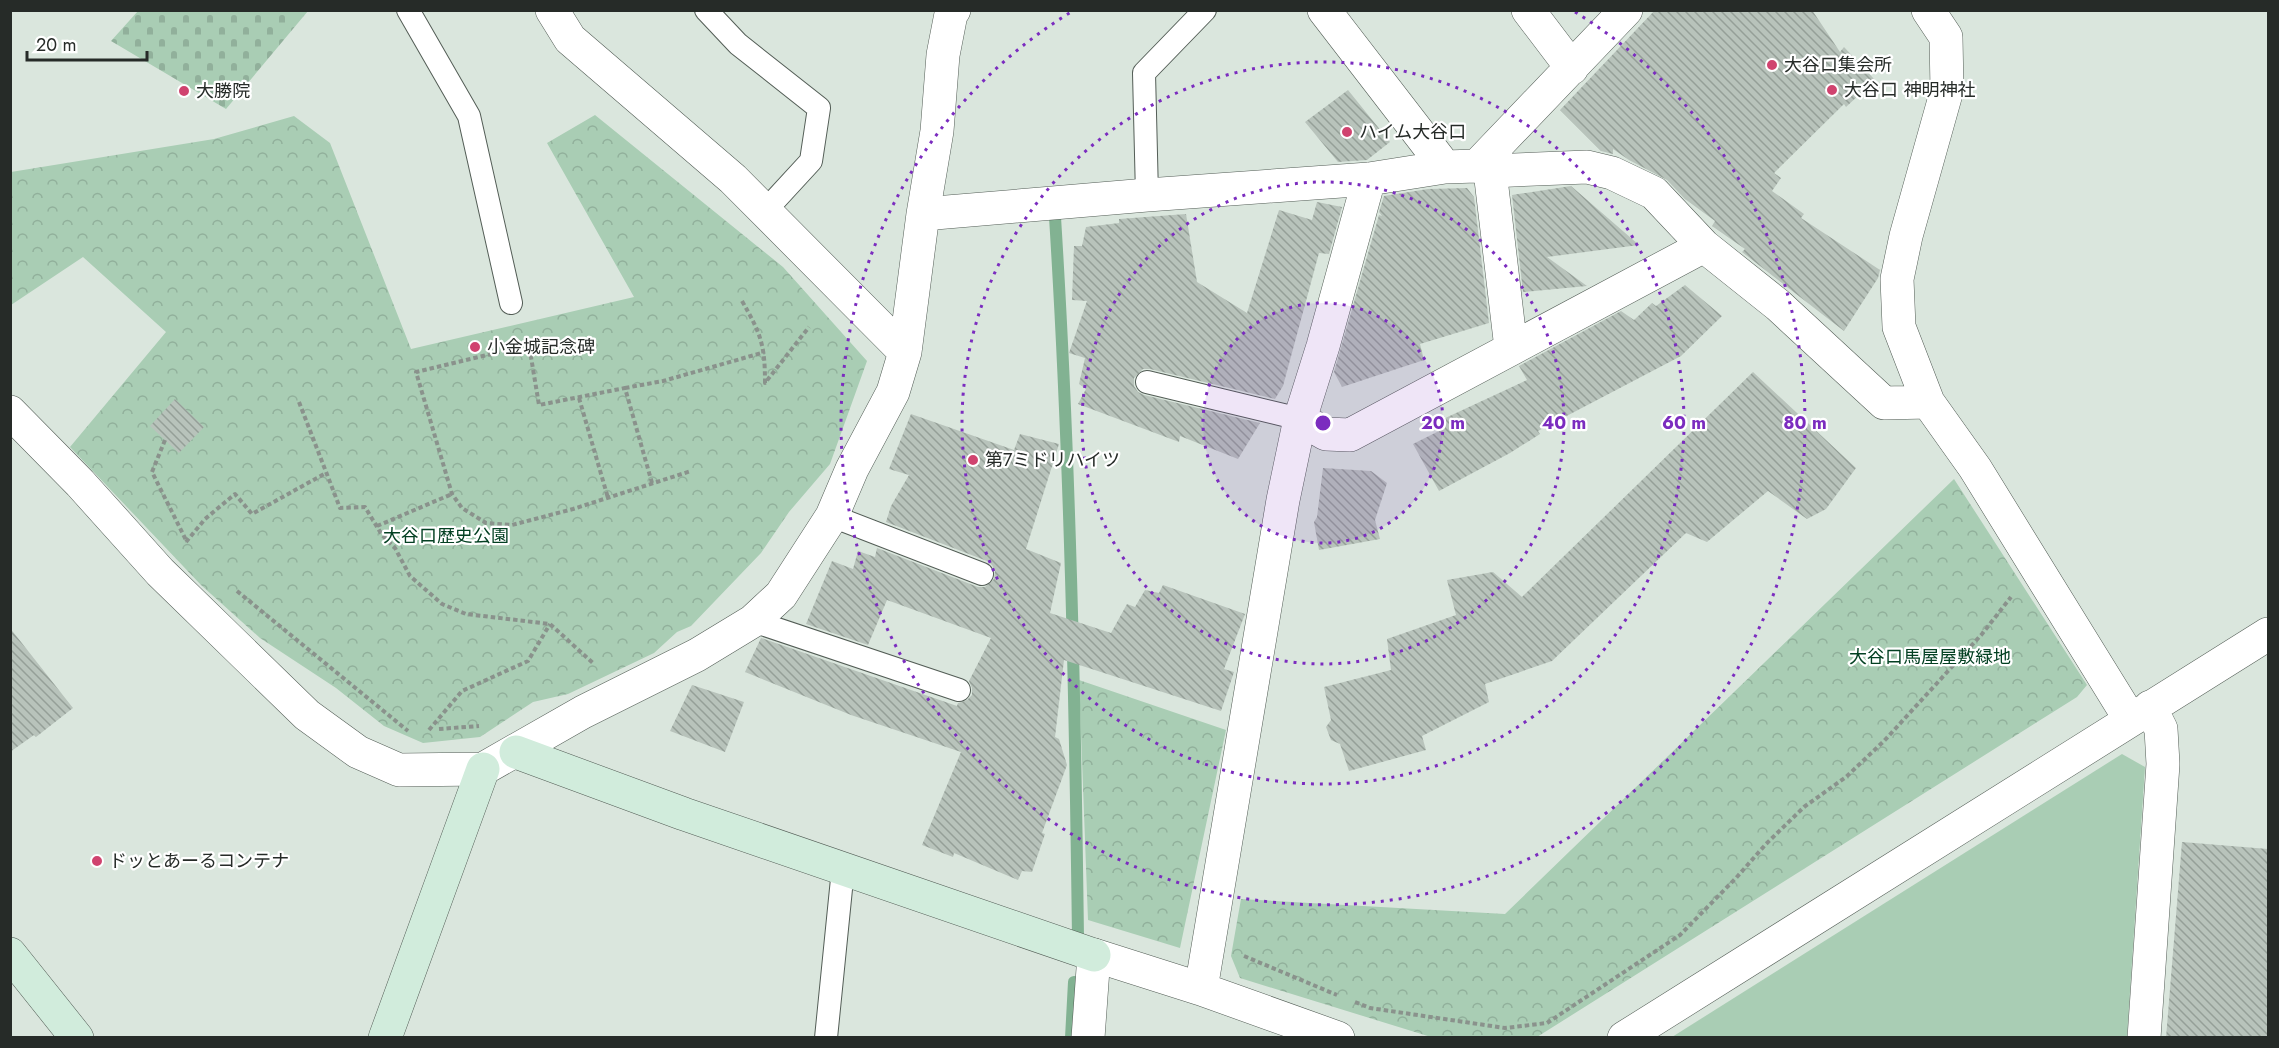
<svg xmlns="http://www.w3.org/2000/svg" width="2279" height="1048" font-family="Jost,'Noto Sans JP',sans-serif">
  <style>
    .grass { fill: #a9cdb4 }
    .forest { fill: url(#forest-crowns) }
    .cemetery { fill: url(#cemetery-stones) }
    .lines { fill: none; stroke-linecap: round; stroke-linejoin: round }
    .stream { stroke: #82b292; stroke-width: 12 }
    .building { fill: url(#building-back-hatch) }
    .lane-casing { stroke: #535d56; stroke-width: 24 }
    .street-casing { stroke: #535d56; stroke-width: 34 }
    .secondary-casing { stroke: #535d56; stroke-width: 34 }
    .path { stroke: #8a928c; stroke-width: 4; stroke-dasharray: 4.5 3; stroke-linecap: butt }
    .lane { stroke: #fff; stroke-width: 22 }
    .street { stroke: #fff; stroke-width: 33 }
    .secondary { stroke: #d1ecdc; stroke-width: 33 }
    .ring { fill: none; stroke: #7b2cbf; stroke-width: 3; stroke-dasharray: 3 6 }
    .poi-dot { fill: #d0436f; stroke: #fff; stroke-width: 2 }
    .labels { text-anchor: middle; stroke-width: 4.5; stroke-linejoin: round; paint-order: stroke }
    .poi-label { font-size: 18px; fill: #262b28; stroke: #fff; text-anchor: start }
    .park-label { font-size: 18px; fill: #034022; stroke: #fff }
    .centre { fill: #7b2cbf; stroke: #fff; stroke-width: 3 }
    .ring-label { font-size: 18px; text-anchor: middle; font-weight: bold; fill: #7b2cbf; stroke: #fff; stroke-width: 4.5; stroke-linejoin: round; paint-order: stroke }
  </style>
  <defs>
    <pattern id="forest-crowns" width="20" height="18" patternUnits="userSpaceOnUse" patternTransform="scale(1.5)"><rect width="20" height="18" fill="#a9cdb4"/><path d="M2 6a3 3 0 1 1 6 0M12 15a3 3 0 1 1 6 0" fill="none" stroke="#91b09b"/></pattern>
    <pattern id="cemetery-stones" width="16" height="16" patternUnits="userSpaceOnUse" patternTransform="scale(1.5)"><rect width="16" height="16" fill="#a9cdb4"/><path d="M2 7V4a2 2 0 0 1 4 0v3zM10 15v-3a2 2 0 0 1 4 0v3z" fill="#91b09b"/></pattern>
    <pattern id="building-back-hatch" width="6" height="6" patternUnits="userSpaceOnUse" patternTransform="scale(1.5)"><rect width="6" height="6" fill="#b8c3bb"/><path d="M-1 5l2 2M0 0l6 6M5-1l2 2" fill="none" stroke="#959f98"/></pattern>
  </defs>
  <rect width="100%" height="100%" fill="#dae6dd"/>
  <path class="grass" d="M 2122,754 L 2145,767 L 2127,1037 L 1672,1037 Z"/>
  <path class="forest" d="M 595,115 L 783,267 L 867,361 L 830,464 L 789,512 L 761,553 L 691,626 L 677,632 L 654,653 L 568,694 L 533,702 L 480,737 L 423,743 L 384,726 L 336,688 L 260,638 L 201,585 L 70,447 L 166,332 L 83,257 L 11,305 L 11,172 L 214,139 L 294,116 L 330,143 L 411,349 L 634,297 L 547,143 Z
    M 1954,479 L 2087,685 L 2077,697 L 1537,1037 L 1431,1037 L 1240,978 L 1231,956 L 1241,899 L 1505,914 Z
    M 1079,680 L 1226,730 L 1180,948 L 1088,920 Z"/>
  <path class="cemetery" d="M 138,11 L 138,10 L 308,11 L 226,109 L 111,41 Z"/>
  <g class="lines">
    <path class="stream" d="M 1055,217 C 1070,457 1075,697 1078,938
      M 1071,1038 L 1074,982"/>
  </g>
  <path class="building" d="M 1655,10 L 1812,10 L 1840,52 L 1844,47 L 1875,80 L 1846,107 L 1844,104 L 1774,173 L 1781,178 L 1772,191 L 1804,214 L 1801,218 L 1880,270 L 1878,278 L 1844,331 L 1742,252 L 1745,249 L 1712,226 L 1715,221 L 1685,199 L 1667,180 L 1629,160 L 1613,149 L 1613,154 L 1601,151 L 1560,110 Z
    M 1348,90 L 1390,142 L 1367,160 L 1338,162 L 1305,122 Z
    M 1571,186 L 1639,245 L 1547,257 L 1587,286 L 1523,292 L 1512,195 Z
    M 1467,188 L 1474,197 L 1489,323 L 1420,344 L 1424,360 L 1342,387 L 1334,372 L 1379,215 L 1382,216 L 1379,212 L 1384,196 L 1428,189 Z
    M 1317,202 L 1342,207 L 1329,254 L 1319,253 L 1283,386 L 1275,399 L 1150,369 L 1143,369 L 1134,378 L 1134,386 L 1138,392 L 1144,395 L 1260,423 L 1238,459 L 1180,436 L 1179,442 L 1078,404 L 1086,389 L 1079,384 L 1085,358 L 1069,353 L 1087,301 L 1072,300 L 1074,246 L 1082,246 L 1086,227 L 1119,223 L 1119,219 L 1186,214 L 1197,282 L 1247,313 L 1279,210 L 1312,220 Z
    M 1685,285 L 1722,316 L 1681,356 L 1538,431 L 1540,434 L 1510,453 L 1439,491 L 1413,444 L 1445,428 L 1441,420 L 1527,380 L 1519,366 L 1621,311 L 1634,320 L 1652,303 L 1656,306 Z
    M 1753,372 L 1856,468 L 1826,509 L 1807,519 L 1768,491 L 1707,542 L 1686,533 L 1552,661 L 1485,684 L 1489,702 L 1422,736 L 1426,750 L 1349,771 L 1340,744 L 1331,740 L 1326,727 L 1331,720 L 1324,687 L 1391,670 L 1387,639 L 1456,615 L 1447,580 L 1493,572 L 1522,597 Z
    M 175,399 L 204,427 L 179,453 L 150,426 Z
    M 911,414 L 1014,450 L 1020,434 L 1059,444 L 1026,549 L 1061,563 L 1050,613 L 1111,633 L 1127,604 L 1135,607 L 1145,590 L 1159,593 L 1163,585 L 1245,614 L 1224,669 L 1234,672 L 1221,711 L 1064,660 L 1055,737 L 1059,739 L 1067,765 L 1042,833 L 1045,834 L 1032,872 L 1022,871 L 1018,880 L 954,853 L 953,857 L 922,845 L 961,752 L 851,715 L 745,672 L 761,638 L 957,706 L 958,703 L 967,700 L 972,695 L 972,688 L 969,681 L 991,638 L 887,600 L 868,645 L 806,624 L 832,561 L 853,569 L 858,551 L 875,557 L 877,548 L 978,587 L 985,587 L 994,579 L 995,571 L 992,565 L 987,561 L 886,522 L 891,506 L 909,475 L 889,469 Z
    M 1323,468 L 1371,471 L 1387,483 L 1375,520 L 1380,539 L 1319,550 L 1314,522 L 1317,517 Z
    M 10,628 L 73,708 L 36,737 L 34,735 L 10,752 Z
    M 692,685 L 744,702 L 725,752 L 670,731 Z
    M 2182,842 L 2268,849 L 2268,1038 L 2166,1038 Z"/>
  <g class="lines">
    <g class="lane-casing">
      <path id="lane" d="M 408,10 L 469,116 L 511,303
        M 706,10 L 738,44 L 819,108 L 811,161 L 765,211
        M 1147,195 L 1144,73 L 1205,10
        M 1147,382 L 1300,419
        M 832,516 L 982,574
        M 753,621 L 959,690
        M 826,1038 L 843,869"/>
    </g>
    <g class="street-casing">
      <path id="street" d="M 552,10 L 570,39 L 733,179 L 905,352
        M 1324,10 L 1445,167
        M 1528,10 L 1572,68
        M 1928,10 L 1946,37 L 1947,90 L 1906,236 L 1897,279 L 1899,327 L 1928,402 L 1975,468 L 2130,719
        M 1477,166 L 1626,10
        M 1490,171 L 1511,348
        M 923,214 L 1147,195 L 1369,179 L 1445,167 L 1477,166 L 1490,171 L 1587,167 L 1612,173 L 1654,193 L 1704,246 L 1778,305 L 1884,403 L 1928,402
        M 10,412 L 80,483 L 160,572 L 307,715 L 358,752 L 399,770 L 483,769 L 583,712 L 697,655 L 753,621 L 781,595 L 832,516 L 852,469 L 893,392 L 905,352 L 923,214 L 937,131 L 943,55 L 951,14 L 954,10
        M 1300,419 L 1326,434 L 1350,435 L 1704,246
        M 1201,989 L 1283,500 L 1300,419 L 1323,346 L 1369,179
        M 1088,1038 L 1094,955 L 1201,989 L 1338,1038
        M 1624,1038 L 2268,634
        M 2144,1038 L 2163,764 L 2161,729 L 2150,707"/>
    </g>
    <g class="secondary-casing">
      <path id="secondary" d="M 516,752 L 684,814 L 1094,955
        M 10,954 L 77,1038
        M 385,1038 L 483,769"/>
    </g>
    <path class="path" d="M 742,301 C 761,334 765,345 765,383 L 809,327
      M 625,388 L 663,381 L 765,352
      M 579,398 L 608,498
      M 299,402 L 340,508 L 365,507 L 382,535 L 395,548 L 410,576 L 442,604 L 466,614 L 550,624 L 594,664
      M 165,440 L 152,472 L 187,542
      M 652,483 L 625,388 L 539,405 L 529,345 L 416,372 L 452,494 L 462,508 L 486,523 L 512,525 L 573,509 L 691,471
      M 377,526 L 452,494
      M 186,542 L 205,519 L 235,494 L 252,514 L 326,473
      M 237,591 L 408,731
      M 439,729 L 479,726
      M 429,730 L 462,691 L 528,661 L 550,624
      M 1244,956 L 1337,995
      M 1355,1002 L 1370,1008 L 1505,1028 L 1547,1023 L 1680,935 L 1736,878 L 1766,844 L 1804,807 L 1846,777 L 1884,741 L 1982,634 L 2011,597"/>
    <use href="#lane" class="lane"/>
    <use href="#street" class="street"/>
    <use href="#secondary" class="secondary"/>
  </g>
  <circle cx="1323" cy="423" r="120" fill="#7b2cbf" fill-opacity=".12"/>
  <g class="ring">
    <circle cx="1323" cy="423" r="120"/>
    <circle cx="1323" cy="423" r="241"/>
    <circle cx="1323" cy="423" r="361"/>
    <path d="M1575 12A482 482 0 1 1 1071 12"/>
  </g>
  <g class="poi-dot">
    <circle cx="1772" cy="65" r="6"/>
    <circle cx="1832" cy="90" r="6"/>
    <circle cx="184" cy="91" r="6"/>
    <circle cx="1347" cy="132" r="6"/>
    <circle cx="475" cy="347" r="6"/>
    <circle cx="973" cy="460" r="6"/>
    <circle cx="97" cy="861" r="6"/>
  </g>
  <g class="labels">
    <g class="poi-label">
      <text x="1784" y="71">大谷口集会所</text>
      <text x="1844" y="96">大谷口 神明神社</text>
      <text x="196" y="97">大勝院</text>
      <text x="1359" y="138">ハイム大谷口</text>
      <text x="487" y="353">小金城記念碑</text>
      <text x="985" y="466">第7ミドリハイツ</text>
      <text x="109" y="867">ドッとあーるコンテナ</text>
    </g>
    <g class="park-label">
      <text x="446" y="542">大谷口歴史公園</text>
      <text x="1930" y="663">大谷口馬屋屋敷緑地</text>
    </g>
  </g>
  <circle cx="1323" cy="423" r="9" class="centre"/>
  <g class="ring-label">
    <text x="1443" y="429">20 m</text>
    <text x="1564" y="429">40 m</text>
    <text x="1684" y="429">60 m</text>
    <text x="1805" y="429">80 m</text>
  </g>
  <rect width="2279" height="1048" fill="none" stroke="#262b28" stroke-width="24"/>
  <path d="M27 51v9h120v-9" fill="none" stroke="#262b28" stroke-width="3"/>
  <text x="36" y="51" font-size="18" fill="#262b28" stroke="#ffffff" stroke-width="4.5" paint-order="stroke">20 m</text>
</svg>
